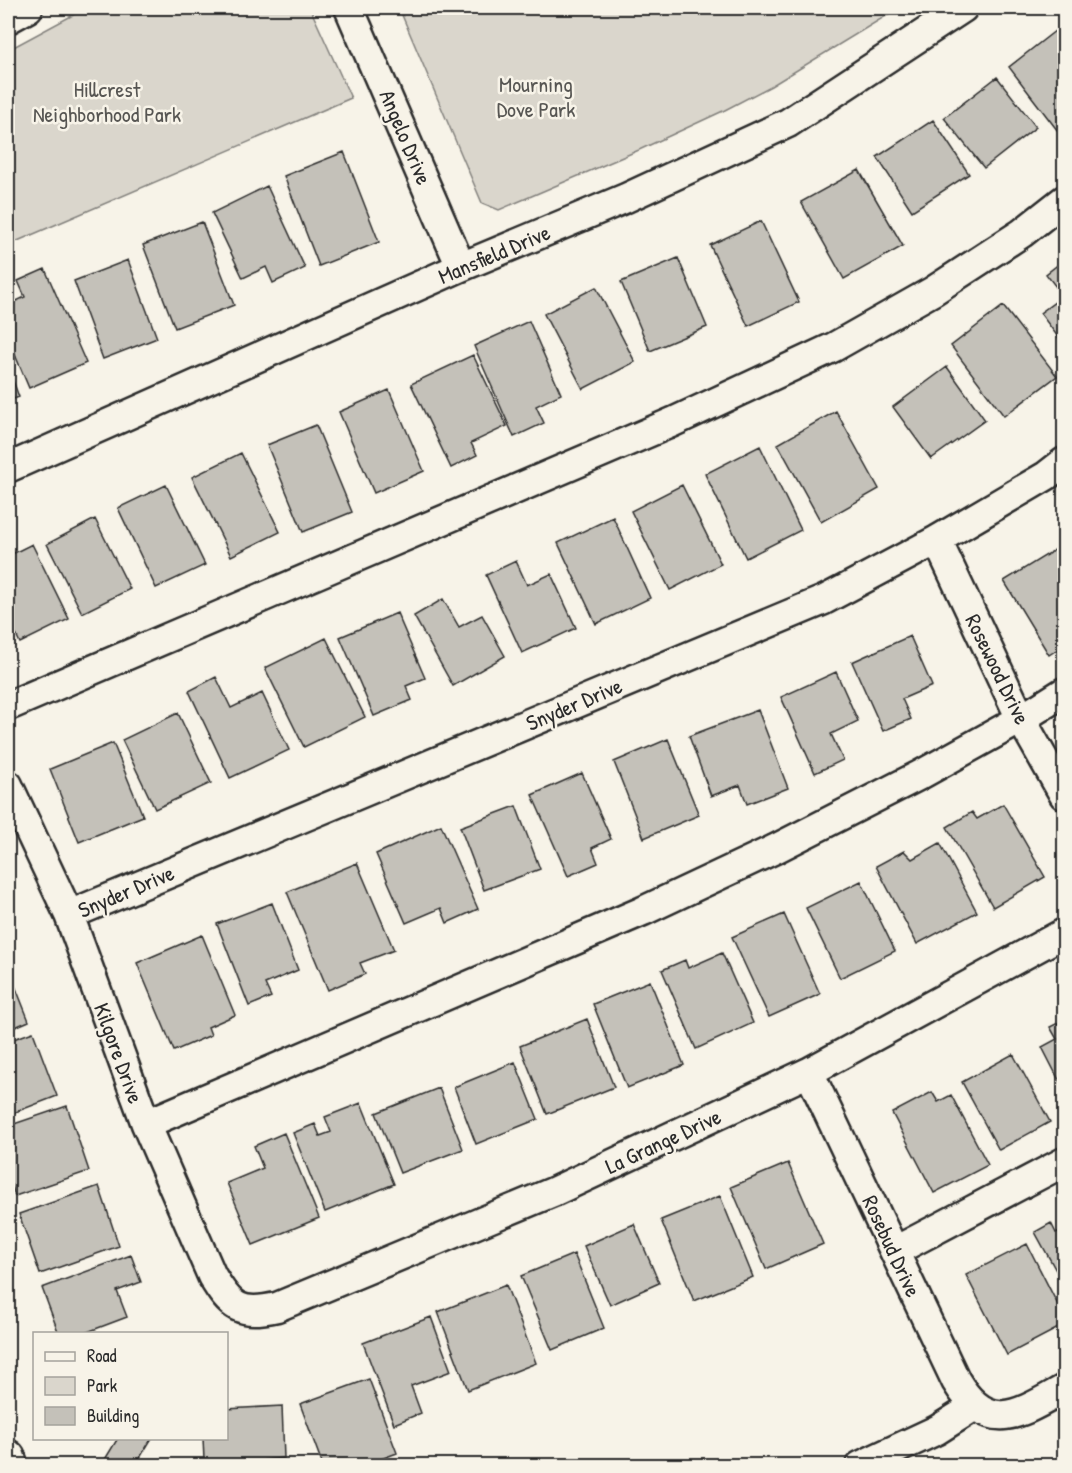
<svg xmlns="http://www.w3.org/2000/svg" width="1072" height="1473" font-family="'Patrick Hand',sans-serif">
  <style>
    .green { fill: #dad6cc; stroke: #82807c; stroke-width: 1.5 }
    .building { fill: #c4c1b9; stroke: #2b2b2b; stroke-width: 1.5 }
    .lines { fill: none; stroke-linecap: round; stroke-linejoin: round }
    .minor-casing { stroke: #2b2b2b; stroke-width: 33 }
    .major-casing { stroke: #2b2b2b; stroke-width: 38 }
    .minor { stroke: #f7f3e8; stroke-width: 28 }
    .major { stroke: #f7f3e8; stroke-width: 33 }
    .labels { text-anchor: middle; stroke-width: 5; stroke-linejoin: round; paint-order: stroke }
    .park-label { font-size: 22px; fill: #575653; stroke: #f7f3e8 }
    .street-label { font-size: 22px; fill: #2b2b2b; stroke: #f7f3e8 }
  </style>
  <rect width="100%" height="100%" fill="#f7f3e8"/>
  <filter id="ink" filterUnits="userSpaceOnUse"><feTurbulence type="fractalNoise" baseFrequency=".0167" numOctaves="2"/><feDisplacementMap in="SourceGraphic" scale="12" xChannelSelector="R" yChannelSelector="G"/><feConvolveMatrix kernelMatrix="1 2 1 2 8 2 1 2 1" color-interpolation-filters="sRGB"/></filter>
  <g filter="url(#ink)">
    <path class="green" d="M 86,8 L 310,8 L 351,98 L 8,245 L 8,50 Z
      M 399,8 L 899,8 L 771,86 L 723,111 L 639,150 L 499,210 L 482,203 Z"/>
    <path class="building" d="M 1060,27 L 1064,32 L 1064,139 L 1009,67 Z
      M 997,77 L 1036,127 L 984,168 L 944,118 Z
      M 933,120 L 969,174 L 912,211 L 877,157 Z
      M 344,152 L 379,242 L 319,266 L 284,176 Z
      M 859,170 L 903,246 L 844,279 L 801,202 Z
      M 267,186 L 305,268 L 273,283 L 266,267 L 243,278 L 212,213 Z
      M 761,221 L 799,302 L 748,326 L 710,245 Z
      M 202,222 L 234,305 L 175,328 L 143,245 Z
      M 678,258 L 707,327 L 650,351 L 621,282 Z
      M 128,260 L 157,338 L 103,359 L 74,281 Z
      M 1064,260 L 1064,345 L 1040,313 L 1063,296 L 1046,274 Z
      M 45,269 L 86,363 L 29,388 L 8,338 L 8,305 L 25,297 L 18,281 Z
      M 596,287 L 635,362 L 583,389 L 544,314 Z
      M 1003,306 L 1057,376 L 1004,416 L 951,346 Z
      M 529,321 L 561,394 L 536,406 L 544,423 L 514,437 L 474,346 Z
      M 473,355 L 507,426 L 471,443 L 477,455 L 451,468 L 411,384 Z
      M 8,367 L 19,397 L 8,401 Z
      M 947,367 L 985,420 L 931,459 L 893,407 Z
      M 389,390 L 424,471 L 374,493 L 339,412 Z
      M 836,411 L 879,489 L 821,522 L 778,444 Z
      M 316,425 L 352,512 L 303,532 L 267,445 Z
      M 760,446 L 801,530 L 746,558 L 705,474 Z
      M 241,453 L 280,532 L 231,556 L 192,477 Z
      M 166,485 L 205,565 L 156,588 L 118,508 Z
      M 682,485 L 721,564 L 670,590 L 631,511 Z
      M 613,517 L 650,598 L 596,624 L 558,543 Z
      M 95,519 L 130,589 L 82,613 L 47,544 Z
      M 32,544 L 69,619 L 20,643 L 8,617 L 8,556 Z
      M 1056,549 L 1064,563 L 1064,645 L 1049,655 L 1004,581 Z
      M 516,561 L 527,585 L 551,574 L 576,628 L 522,653 L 486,575 Z
      M 443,599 L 459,627 L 482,615 L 505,656 L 453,686 L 414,616 Z
      M 397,613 L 425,678 L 406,686 L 412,700 L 374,716 L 340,637 Z
      M 910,636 L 932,686 L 902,699 L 911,719 L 883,731 L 852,662 Z
      M 326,638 L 365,717 L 304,747 L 265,668 Z
      M 836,672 L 858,721 L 831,734 L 843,760 L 815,773 L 781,697 Z
      M 216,677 L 231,708 L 262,693 L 289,750 L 230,778 L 189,691 Z
      M 758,710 L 788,788 L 747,804 L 740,785 L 711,796 L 689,736 Z
      M 178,713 L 211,783 L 155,809 L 122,740 Z
      M 668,739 L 699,815 L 644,838 L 614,762 Z
      M 113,743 L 143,816 L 79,842 L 50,769 Z
      M 582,773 L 611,839 L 592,848 L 598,863 L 568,876 L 532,795 Z
      M 1003,804 L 1045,877 L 993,907 L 947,827 L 972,812 L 977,819 Z
      M 516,806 L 540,869 L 484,890 L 460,827 Z
      M 441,825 L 478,909 L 447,923 L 441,908 L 406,923 L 376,854 Z
      M 940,843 L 977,912 L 917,944 L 876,866 L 904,851 L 912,859 Z
      M 357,863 L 394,950 L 360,963 L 365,974 L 328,990 L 287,892 Z
      M 861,881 L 895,951 L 840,978 L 806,908 Z
      M 272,903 L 298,970 L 265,984 L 271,997 L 249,1006 L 217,924 Z
      M 784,914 L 820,994 L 769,1017 L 732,937 Z
      M 202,935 L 235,1015 L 208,1027 L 211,1035 L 174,1051 L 137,963 Z
      M 722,953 L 753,1023 L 696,1049 L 662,970 L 685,960 L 688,968 Z
      M 8,968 L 29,1021 L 8,1030 Z
      M 650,981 L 684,1065 L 627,1088 L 593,1004 Z
      M 587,1019 L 614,1087 L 547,1114 L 520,1046 Z
      M 1064,1020 L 1064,1090 L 1042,1047 L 1057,1039 L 1050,1027 Z
      M 33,1032 L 57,1096 L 8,1115 L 8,1041 Z
      M 1013,1054 L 1050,1122 L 999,1150 L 962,1082 Z
      M 515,1062 L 538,1119 L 476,1144 L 454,1087 Z
      M 439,1088 L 463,1149 L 400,1173 L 376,1113 Z
      M 932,1092 L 938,1102 L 951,1095 L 988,1165 L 934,1193 L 892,1113 Z
      M 361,1103 L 394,1184 L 325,1212 L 293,1133 L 315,1124 L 320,1136 L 331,1132 L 325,1117 Z
      M 67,1106 L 89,1171 L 15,1196 L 8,1174 L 8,1126 Z
      M 284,1133 L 319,1218 L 253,1245 L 227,1183 L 263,1168 L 254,1146 Z
      M 788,1163 L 823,1244 L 766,1269 L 731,1187 Z
      M 99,1186 L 119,1246 L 40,1274 L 19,1214 Z
      M 720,1196 L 753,1277 L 694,1301 L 661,1220 Z
      M 1051,1223 L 1056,1233 L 1064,1229 L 1064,1285 L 1035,1232 Z
      M 634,1224 L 659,1283 L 610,1305 L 584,1246 Z
      M 1027,1244 L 1064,1317 L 1064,1325 L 1007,1355 L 966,1275 Z
      M 574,1254 L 604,1328 L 552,1350 L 521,1276 Z
      M 131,1255 L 141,1282 L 117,1291 L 127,1317 L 82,1334 L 59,1334 L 42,1288 Z
      M 506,1285 L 536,1363 L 468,1390 L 438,1312 Z
      M 431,1317 L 451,1371 L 411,1386 L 421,1413 L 394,1424 L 363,1343 Z
      M 369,1379 L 397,1453 L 362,1466 L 323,1466 L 300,1404 Z
      M 282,1406 L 284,1458 L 264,1460 L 264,1466 L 169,1466 L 169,1462 L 204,1460 L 203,1438 L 226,1438 L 226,1409 Z
      M 118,1438 L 152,1438 L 135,1466 L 112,1466 L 104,1461 Z"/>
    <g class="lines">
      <g class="minor-casing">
        <path id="minor" d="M 349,8 L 461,267
          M 8,19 L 28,8
          M 8,468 L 461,267 L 626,198 L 788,123 L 963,8
          M 937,540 L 1021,719 L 1064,795
          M 8,706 L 673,422 L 834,347 L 933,291 L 1022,233 L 1064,200
          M 8,785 L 69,915 L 146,1124 L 212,1276 C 231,1308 240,1315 277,1307 L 553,1192 L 809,1072 L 1064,933
          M 69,915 L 824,600 L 937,540 L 1046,476 L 1064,462
          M 809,1072 L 956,1381 C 989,1436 1019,1414 1064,1389
          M 146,1124 L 643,911 L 775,849 L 920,775 L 1021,719 L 1064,692
          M 895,1251 L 1064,1162
          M 860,1466 L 937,1430 L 975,1406"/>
      </g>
      <g class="major-casing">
        <path id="major" d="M 8,1457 L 11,1466"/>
      </g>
      <use href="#minor" class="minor"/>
      <use href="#major" class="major"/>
    </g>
  </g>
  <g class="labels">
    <g class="park-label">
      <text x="536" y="92">Mourning<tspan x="536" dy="25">Dove Park</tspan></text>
      <text x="107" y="97">Hillcrest<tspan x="107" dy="25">Neighborhood Park</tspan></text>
    </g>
    <g class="street-label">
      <text transform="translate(406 137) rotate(67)" y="8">Angelo Drive</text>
      <text transform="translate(494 254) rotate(-23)" y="8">Mansfield Drive</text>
      <text transform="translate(998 669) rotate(64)" y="8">Rosewood Drive</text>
      <text transform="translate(574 704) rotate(-23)" y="8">Snyder Drive</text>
      <text transform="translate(126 891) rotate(-23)" y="8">Snyder Drive</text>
      <text transform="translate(119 1053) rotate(70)" y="8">Kilgore Drive</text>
      <text transform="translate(663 1141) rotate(-25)" y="8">La Grange Drive</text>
      <text transform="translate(892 1246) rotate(65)" y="8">Rosebud Drive</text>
    </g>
  </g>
  <rect width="1072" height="1473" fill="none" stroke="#f7f3e8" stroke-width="30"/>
  <rect x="15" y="15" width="1042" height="1443" fill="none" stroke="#2b2b2b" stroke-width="2" filter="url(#ink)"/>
  <rect x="33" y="1332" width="195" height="108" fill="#f7f3e8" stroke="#a5a39c" stroke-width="1.5"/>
  <rect x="45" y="1352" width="30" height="9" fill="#f7f3e8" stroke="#a5a39c" stroke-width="1.5"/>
  <text x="87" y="1362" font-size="18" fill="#2b2b2b">Road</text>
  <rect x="45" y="1377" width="30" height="18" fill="#dad6cc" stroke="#a5a39c" stroke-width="1.5"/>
  <text x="87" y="1392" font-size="18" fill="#2b2b2b">Park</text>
  <rect x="45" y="1407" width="30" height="18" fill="#c4c1b9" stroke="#a5a39c" stroke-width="1.5"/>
  <text x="87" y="1422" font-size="18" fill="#2b2b2b">Building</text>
</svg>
